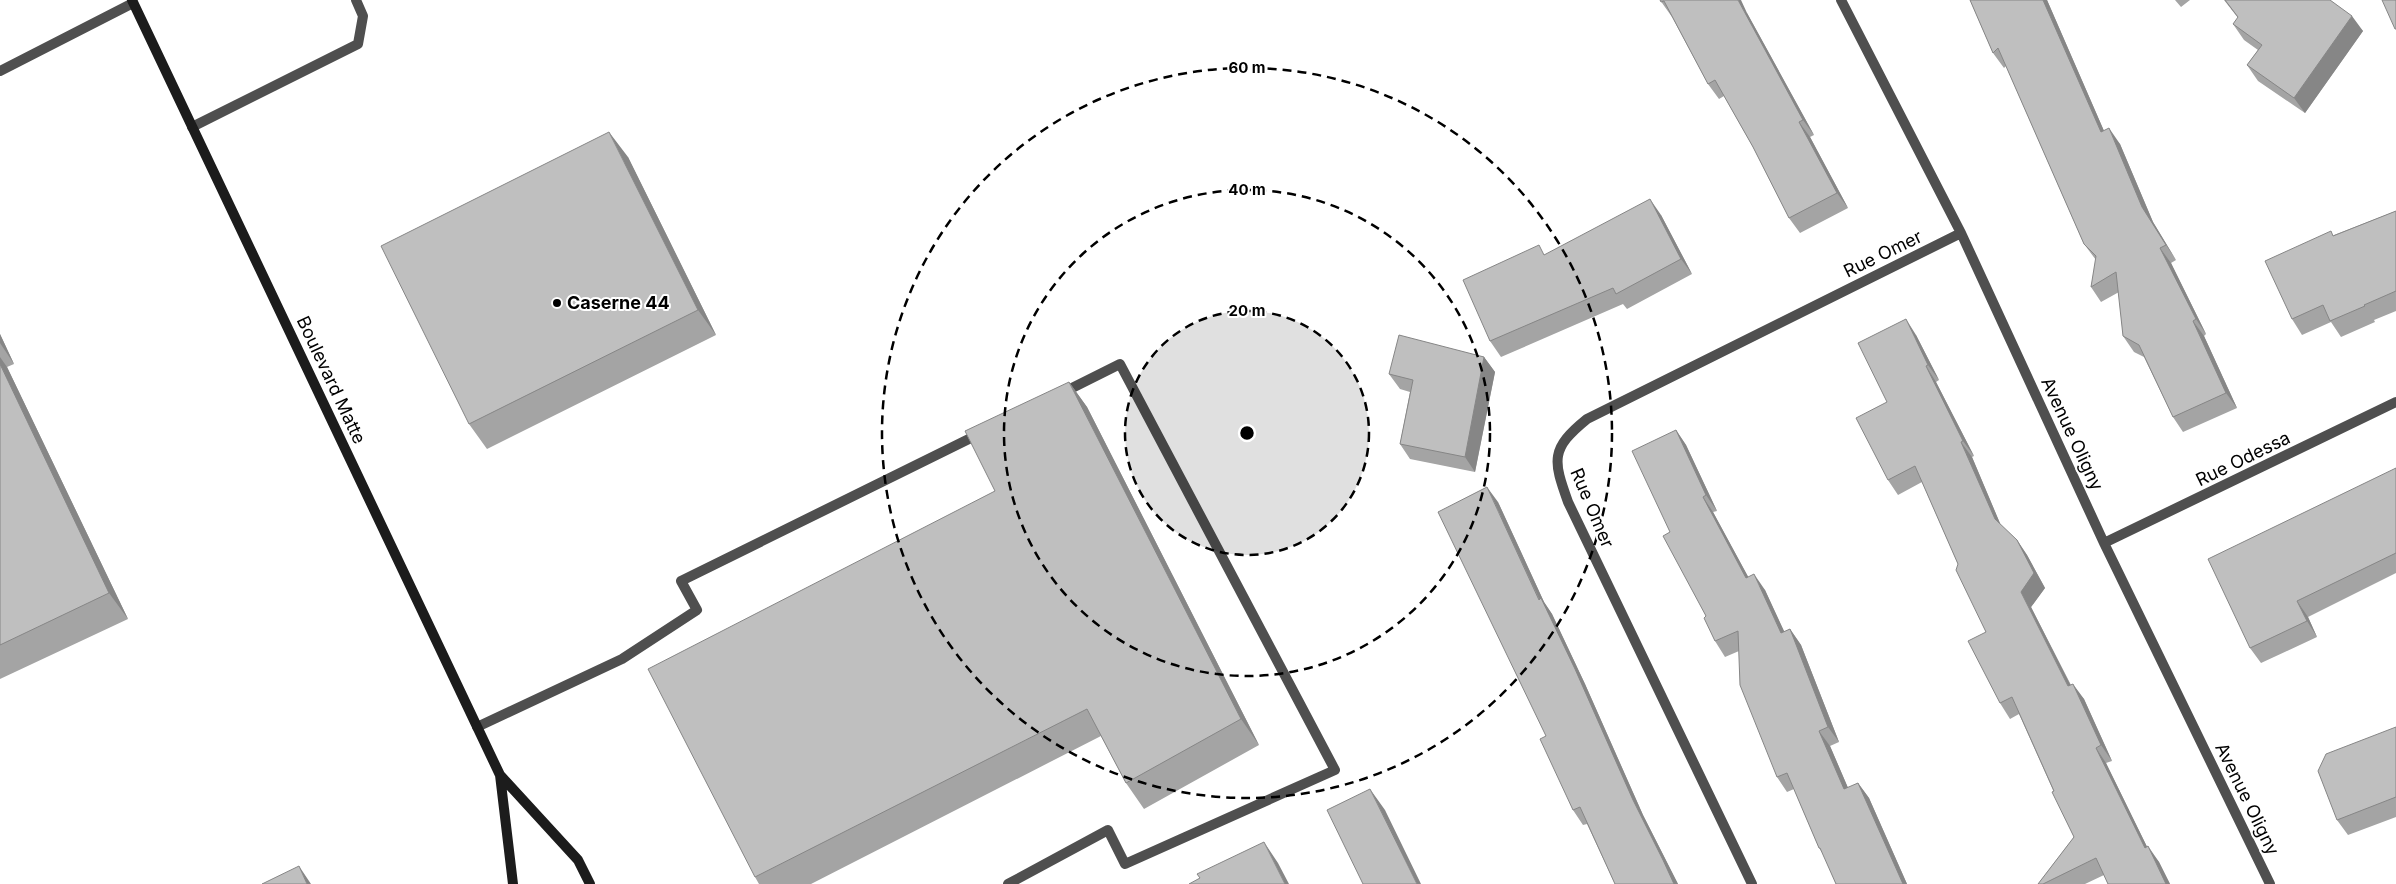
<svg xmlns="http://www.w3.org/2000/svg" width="2396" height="884" font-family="Inter,sans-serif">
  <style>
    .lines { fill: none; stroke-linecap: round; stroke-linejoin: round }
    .service { stroke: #4f4f4f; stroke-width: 10 }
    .minor { stroke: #4f4f4f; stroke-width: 10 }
    .secondary { stroke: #1c1c1c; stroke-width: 10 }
    .wall { fill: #a4a4a4 }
    .shaded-wall { fill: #868686 }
    .building { fill: #bfbfbf; stroke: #868686 }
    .ring { fill: none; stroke: #000; stroke-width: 2.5; stroke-dasharray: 9 6 }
    .poi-dot { fill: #000; stroke: #fff; stroke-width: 2 }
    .labels { text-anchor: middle; stroke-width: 4; stroke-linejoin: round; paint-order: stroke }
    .street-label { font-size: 18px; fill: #000; stroke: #fff }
    .poi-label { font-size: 18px; font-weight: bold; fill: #000; stroke: #fff; text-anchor: start }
    .centre { fill: #000; stroke: #fff; stroke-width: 2.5 }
    .ring-label { font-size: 15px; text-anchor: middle; font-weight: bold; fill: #000; stroke: #fff; stroke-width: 4; stroke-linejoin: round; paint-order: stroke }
  </style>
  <rect width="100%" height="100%" fill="#fff"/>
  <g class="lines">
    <path class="service" d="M 192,127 L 358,44 L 363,16 L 356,0
      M 477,727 L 622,659 L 697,610 L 681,581 L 981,433
      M 1008,884 L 1108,830 L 1125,864 L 1335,770 L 1120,364 L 1062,393"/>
    <path class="minor" d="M 1841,0 L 1961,233 L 2104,543 L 2270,884
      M 0,71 L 133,3
      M 2104,543 L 2396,402
      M 1752,884 L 1568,502 C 1553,460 1550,449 1587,419 L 1961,233"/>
    <path class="secondary" d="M 132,0 L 500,775 L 578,860 L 590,884
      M 500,775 L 513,884"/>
  </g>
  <path class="wall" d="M 1660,0 L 1747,13 L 1814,135 L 1810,137 L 1848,208 L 1800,233 L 1789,218 L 1753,147 L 1724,96 L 1719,99 L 1708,84 L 1672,17 Z
    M 1970,0 L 2047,0 L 2104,131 L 2120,144 L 2153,222 L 2176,260 L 2171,263 L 2206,334 L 2204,336 L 2237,408 L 2183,432 L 2173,417 L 2144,357 L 2134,352 L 2123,336 L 2119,292 L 2101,302 L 2091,287 L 2096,260 L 2084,244 L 2006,66 L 2004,68 L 1993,53 Z
    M 2175,0 L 2190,0 L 2181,7 Z
    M 2224,0 L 2330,0 L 2363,31 L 2305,113 L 2258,81 L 2247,65 L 2258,50 L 2244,40 L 2233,24 L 2238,18 Z
    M 628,157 L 716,335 L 487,449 L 469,424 Z
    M 2396,211 L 2396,311 L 2374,320 L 2375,322 L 2341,337 L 2331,322 L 2302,335 L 2292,319 L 2334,235 Z
    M 1661,215 L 1692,274 L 1627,309 L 1623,304 L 1501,357 L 1490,341 L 1546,255 Z
    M 0,334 L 14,364 L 7,367 L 128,619 L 0,679 Z
    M 1916,335 L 1939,380 L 1936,382 L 1974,456 L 1972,457 L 2001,526 L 2017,540 L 2027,555 L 2045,588 L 2031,607 L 2071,685 L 2084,699 L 2112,761 L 2106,763 L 2147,847 L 2159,862 L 2170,884 L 2108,884 L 2104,875 L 2085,884 L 2038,884 L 2074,837 L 2019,714 L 2010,719 L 2000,703 L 1986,632 L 1958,564 L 1922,482 L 1898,495 L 1888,480 L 1887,402 Z
    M 1484,357 L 1495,372 L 1475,472 L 1410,459 L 1400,444 L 1410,392 L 1400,389 L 1389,374 Z
    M 1069,382 L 1087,407 L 1259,745 L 1144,809 L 1126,783 L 1101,736 L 811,884 L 759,884 L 755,877 L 995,491 Z
    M 1676,430 L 1686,445 L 1717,511 L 1713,512 L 1748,577 L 1765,590 L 1784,632 L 1790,629 L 1801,645 L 1839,742 L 1830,746 L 1848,788 L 1858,783 L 1869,798 L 1907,884 L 1836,884 L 1824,855 L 1819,848 L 1794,789 L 1787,792 L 1777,777 L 1739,651 L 1725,657 L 1715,641 L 1706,616 L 1670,532 Z
    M 2396,468 L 2396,573 L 2308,617 L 2317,637 L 2261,663 L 2250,648 Z
    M 1498,502 L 1544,602 L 1552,614 L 1585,684 L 1643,815 L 1678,884 L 1615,884 L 1587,824 L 1583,825 L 1573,810 L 1546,736 Z
    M 2396,727 L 2396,817 L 2348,835 L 2337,820 Z"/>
  <path class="shaded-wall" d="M 1738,0 L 1741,0 L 1747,13 L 1814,135 L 1803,120 Z
    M 2043,0 L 2047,0 L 2111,147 L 2101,132 Z
    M 2352,16 L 2363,31 L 2305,113 L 2294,98 Z
    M 1799,122 L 1810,137 L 1848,208 L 1837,193 Z
    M 2109,128 L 2120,144 L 2153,222 L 2176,260 L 2166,245 L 2142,207 Z
    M 609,132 L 628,157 L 716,335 L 698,310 Z
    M 1650,199 L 1661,215 L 1692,274 L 1681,259 Z
    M 2160,248 L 2171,263 L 2206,334 L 2196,319 Z
    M 1906,319 L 1916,335 L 1939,380 L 1928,365 Z
    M 2193,321 L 2204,336 L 2237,408 L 2226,393 Z
    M 0,334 L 14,364 L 0,343 Z
    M 0,357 L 7,367 L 128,619 L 109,593 L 0,364 Z
    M 1484,357 L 1495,372 L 1475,472 L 1465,457 Z
    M 1926,366 L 1936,382 L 1974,456 L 1963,441 Z
    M 1069,382 L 1087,407 L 1259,745 L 1241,719 Z
    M 1676,430 L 1686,445 L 1717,511 L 1706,495 Z
    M 1961,442 L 1972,457 L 2005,535 L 1995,519 Z
    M 1487,487 L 1498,502 L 1544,602 L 1552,614 L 1585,684 L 1643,815 L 1678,884 L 1674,884 L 1633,800 Z
    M 1703,497 L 1713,512 L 1757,593 L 1746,578 Z
    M 2017,540 L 2027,555 L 2045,588 L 2031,607 L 2079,702 L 2068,686 L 2021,592 Z
    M 1754,574 L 1765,590 L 1792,648 L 1781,633 Z
    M 2297,601 L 2308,617 L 2317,637 L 2307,621 Z
    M 1790,629 L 1801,645 L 1839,742 L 1828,727 Z
    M 2073,684 L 2084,699 L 2112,761 L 2101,745 Z
    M 1819,731 L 1830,746 L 1855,804 L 1844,789 Z
    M 2096,748 L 2106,763 L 2155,863 L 2145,848 Z
    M 1858,783 L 1869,798 L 1907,884 L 1903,884 Z
    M 1370,789 L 1385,810 L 1421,884 L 1417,884 Z
    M 1264,842 L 1278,863 L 1289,884 L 1285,884 Z
    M 2148,846 L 2159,862 L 2170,884 L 2166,884 Z
    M 299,866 L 311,884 L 307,884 Z"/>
  <path class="building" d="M 1660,0 L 1738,0 L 1803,120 L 1799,122 L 1837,193 L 1789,218 L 1753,147 L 1715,80 L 1708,84 L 1664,1 L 1661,2 Z
    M 1970,0 L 2043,0 L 2101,132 L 2109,128 L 2142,207 L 2166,245 L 2160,248 L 2196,319 L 2193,321 L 2226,393 L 2173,417 L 2139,345 L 2123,336 L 2116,272 L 2091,287 L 2096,256 L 2084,244 L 1998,48 L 1993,53 Z
    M 2225,0 L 2330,0 L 2352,16 L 2294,98 L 2247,65 L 2262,45 L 2233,24 L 2238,17 Z
    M 2382,0 L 2396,0 L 2396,29 L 2395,29 Z
    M 609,132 L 698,310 L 469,424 L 381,246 Z
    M 1650,199 L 1681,259 L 1616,294 L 1613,288 L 1490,341 L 1463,280 L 1539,245 L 1544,255 Z
    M 2396,211 L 2396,291 L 2364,305 L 2365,306 L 2330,321 L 2323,305 L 2292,319 L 2265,261 L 2331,231 L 2333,236 Z
    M 1906,319 L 1928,365 L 1926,366 L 1963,441 L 1961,442 L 1995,519 L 2017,540 L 2034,573 L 2021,592 L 2068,686 L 2073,684 L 2101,745 L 2096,748 L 2145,848 L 2148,846 L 2166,884 L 2108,884 L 2096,858 L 2043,884 L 2038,884 L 2074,837 L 2052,792 L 2054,791 L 2012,697 L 2000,703 L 1968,641 L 1986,632 L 1956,570 L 1958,564 L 1915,466 L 1888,480 L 1856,418 L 1887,402 L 1858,343 Z
    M 1399,335 L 1484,357 L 1465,457 L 1400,444 L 1413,380 L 1389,374 Z
    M 0,364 L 109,593 L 0,645 Z
    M 1069,382 L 1241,719 L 1126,783 L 1087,709 L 755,877 L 648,669 L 995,491 L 965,431 Z
    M 1676,430 L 1706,495 L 1703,497 L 1746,578 L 1754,574 L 1781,633 L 1790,629 L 1828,727 L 1819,731 L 1844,789 L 1858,783 L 1903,884 L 1836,884 L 1820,848 L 1819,848 L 1787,773 L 1777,777 L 1740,685 L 1738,631 L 1715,641 L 1704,618 L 1706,616 L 1663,536 L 1670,532 L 1632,451 Z
    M 2396,468 L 2396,553 L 2297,601 L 2307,621 L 2250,648 L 2208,559 Z
    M 1487,487 L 1539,600 L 1541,598 L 1575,669 L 1633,800 L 1663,860 L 1674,884 L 1615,884 L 1580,807 L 1573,810 L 1540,739 L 1546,736 L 1438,512 Z
    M 2396,727 L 2396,797 L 2337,820 L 2318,771 L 2326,754 Z
    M 1370,789 L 1417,884 L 1363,884 L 1327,810 Z
    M 1264,842 L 1285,884 L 1189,884 L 1200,878 L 1197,874 Z
    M 299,866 L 307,884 L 262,884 Z"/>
  <circle cx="1247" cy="433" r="122" fill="#000" fill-opacity=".12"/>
  <g class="ring">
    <circle cx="1247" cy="433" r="122"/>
    <circle cx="1247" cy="433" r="243"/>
    <circle cx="1247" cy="433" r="365"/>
  </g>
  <circle class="poi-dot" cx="557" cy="303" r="5"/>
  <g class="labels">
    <g class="street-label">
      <text transform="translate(1883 254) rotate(-26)" y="6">Rue Omer</text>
      <text transform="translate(331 380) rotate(65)" y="6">Boulevard Matte</text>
      <text transform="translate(2072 434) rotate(65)" y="6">Avenue Oligny</text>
      <text transform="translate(2243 459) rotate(-26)" y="6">Rue Odessa</text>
      <text transform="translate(1592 508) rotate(67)" y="6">Rue Omer</text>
      <text transform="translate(2247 799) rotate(64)" y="6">Avenue Oligny</text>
    </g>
    <g class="poi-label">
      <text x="567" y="309">Caserne 44</text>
    </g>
  </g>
  <circle cx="1247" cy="433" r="8" class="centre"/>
  <g class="ring-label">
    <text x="1247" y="73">60 m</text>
    <text x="1247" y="195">40 m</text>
    <text x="1247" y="316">20 m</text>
  </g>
</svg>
